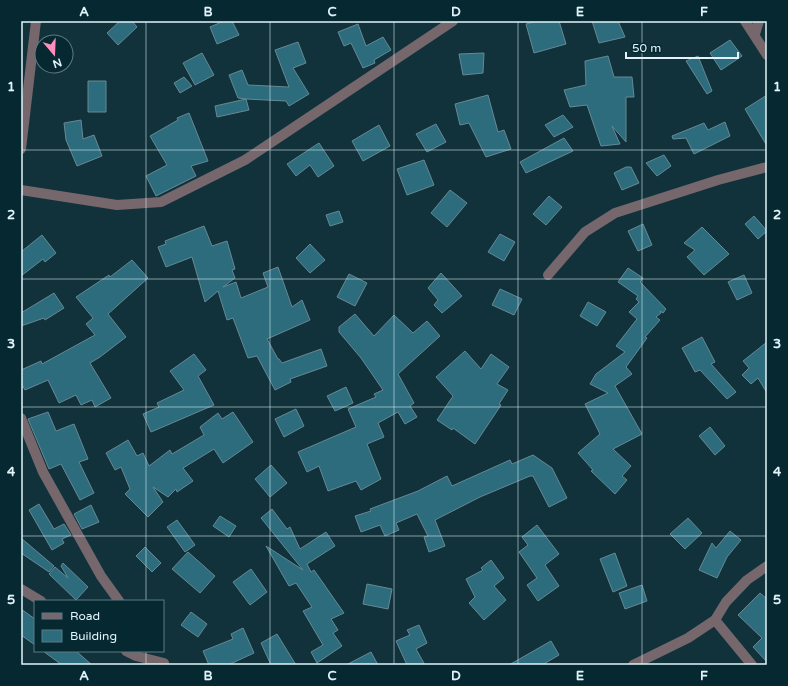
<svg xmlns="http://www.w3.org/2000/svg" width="788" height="686" font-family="'Varela Round',sans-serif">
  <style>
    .building { fill: #2d6c7d; stroke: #668993 }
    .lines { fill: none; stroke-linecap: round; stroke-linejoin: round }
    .minor { stroke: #75676c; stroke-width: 10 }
    .grid { fill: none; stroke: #e2f4fa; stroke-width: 1; stroke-opacity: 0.55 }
    .neatline { fill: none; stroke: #e2f4fa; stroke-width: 1.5 }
    .grid-label { font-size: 13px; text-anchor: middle; font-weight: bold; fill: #e2f4fa }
  </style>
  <rect width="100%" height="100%" fill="#11323b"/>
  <path class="building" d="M 120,21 L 132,21 L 137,27 L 118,45 L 107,33 Z
    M 224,21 L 232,21 L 239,35 L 217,44 L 210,27 Z
    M 538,21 L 559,21 L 566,44 L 534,53 L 526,24 Z
    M 592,21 L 618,21 L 625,37 L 599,43 Z
    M 358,24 L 366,46 L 383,37 L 391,50 L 374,60 L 375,63 L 363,68 L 351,43 L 344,46 L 338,32 Z
    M 730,40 L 742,56 L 721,70 L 710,53 Z
    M 298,42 L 306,63 L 293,68 L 309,94 L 289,106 L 286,101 L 246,99 L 249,110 L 217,117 L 215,106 L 246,99 L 238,98 L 229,75 L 242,70 L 248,85 L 289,87 L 275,50 Z
    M 202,53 L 214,75 L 195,85 L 183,63 Z
    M 484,53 L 483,73 L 463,75 L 459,54 Z
    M 608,56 L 614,77 L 632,77 L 634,97 L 626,97 L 626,142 L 612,126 L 620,144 L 601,146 L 587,105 L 570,107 L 564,90 L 586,85 L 585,61 Z
    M 698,56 L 712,91 L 707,94 L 686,61 Z
    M 184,77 L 192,86 L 180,93 L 174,83 Z
    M 88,81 L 106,81 L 106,112 L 88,112 Z
    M 488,95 L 498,132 L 504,130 L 511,149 L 486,157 L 469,123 L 460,125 L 455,104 Z
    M 767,95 L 767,146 L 745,109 Z
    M 189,113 L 208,161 L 191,166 L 196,176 L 156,196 L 146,176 L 167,165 L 150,136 L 178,120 L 177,118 Z
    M 563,115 L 573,127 L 554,137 L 545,125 Z
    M 81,120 L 83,139 L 94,135 L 102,156 L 77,166 L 66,140 L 64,123 Z
    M 725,122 L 730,136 L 694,154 L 686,138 L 673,139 L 672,136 L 704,123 L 708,130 Z
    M 436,124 L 446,142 L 427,152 L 416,134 Z
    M 379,125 L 390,146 L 363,161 L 352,141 Z
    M 564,138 L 573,151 L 526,173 L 520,162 Z
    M 319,143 L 334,166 L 318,177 L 310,165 L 296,176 L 287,164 Z
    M 664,155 L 671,166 L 657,176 L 646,163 Z
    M 424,160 L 434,185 L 407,195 L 397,169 Z
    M 626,167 L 631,167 L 639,183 L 622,190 L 614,173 Z
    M 450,190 L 467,203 L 447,227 L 431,213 Z
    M 549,196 L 562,207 L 546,225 L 533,214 Z
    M 339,211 L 343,222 L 330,226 L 326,215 Z
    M 754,216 L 767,231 L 758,239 L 745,224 Z
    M 643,224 L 652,245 L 638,251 L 628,231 Z
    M 204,226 L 212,246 L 227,241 L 235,269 L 232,270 L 235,278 L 223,287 L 236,282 L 241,298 L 268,287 L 263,273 L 278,267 L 292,307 L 302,300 L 310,320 L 267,339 L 278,359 L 279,359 L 282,363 L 321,349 L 327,366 L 290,379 L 291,382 L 275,390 L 257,356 L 248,358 L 233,318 L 227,320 L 218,291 L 205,302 L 192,257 L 166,267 L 158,247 L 166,244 L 165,241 Z
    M 702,227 L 729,254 L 704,275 L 687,257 L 695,250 L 684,243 Z
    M 500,234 L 515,242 L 504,261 L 488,252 Z
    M 42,235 L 56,253 L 45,262 L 43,259 L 21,276 L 21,252 Z
    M 310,244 L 325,260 L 310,273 L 296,258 Z
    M 132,260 L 148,278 L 108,314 L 126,337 L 100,357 L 90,363 L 111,398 L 95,407 L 92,400 L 81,405 L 76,395 L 59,403 L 48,380 L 25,390 L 21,383 L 21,370 L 41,361 L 42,364 L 95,335 L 86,324 L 93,318 L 76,297 L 109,275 L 110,277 Z
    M 628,268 L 643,278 L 640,282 L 666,309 L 663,313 L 660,311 L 661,313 L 656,317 L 660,320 L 645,337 L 647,338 L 626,367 L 632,374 L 615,386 L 642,434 L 613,449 L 631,466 L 622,476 L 627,480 L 615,494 L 591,471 L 593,470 L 578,453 L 600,434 L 585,404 L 608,393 L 590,384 L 596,374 L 625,352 L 616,346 L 637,319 L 629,312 L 639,302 L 636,299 L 638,296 L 618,282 Z
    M 441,273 L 462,296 L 442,313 L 434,305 L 438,300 L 428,288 Z
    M 349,274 L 367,283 L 355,306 L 337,297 Z
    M 744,275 L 752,293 L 737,300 L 728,282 Z
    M 500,289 L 522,299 L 514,315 L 492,305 Z
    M 54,293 L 64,308 L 45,320 L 44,318 L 21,326 L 21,313 Z
    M 588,302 L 606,312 L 597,326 L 580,316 Z
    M 355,314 L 374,336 L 394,315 L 413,333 L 427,321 L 440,336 L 398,374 L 414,403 L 410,406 L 417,417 L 405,424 L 398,412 L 378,423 L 384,437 L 367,444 L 381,479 L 361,490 L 356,481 L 328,491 L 319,466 L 307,472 L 298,452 L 356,427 L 348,409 L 376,397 L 374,394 L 383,390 L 361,358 L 339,332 L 339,327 Z
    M 702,337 L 715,362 L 711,364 L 736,392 L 727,399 L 700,370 L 695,372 L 682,348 Z
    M 767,342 L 767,393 L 758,378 L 751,384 L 742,375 L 749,368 L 743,361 Z
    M 465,351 L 481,369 L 491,354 L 509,367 L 497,384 L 508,390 L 499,404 L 501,405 L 475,444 L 453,428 L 452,430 L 437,420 L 453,396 L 436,377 Z
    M 194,354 L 206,370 L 198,376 L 214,405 L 151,432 L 143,414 L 159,407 L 157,403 L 184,390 L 170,371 Z
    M 346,387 L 353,403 L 335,411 L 327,396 Z
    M 296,409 L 304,426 L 284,437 L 275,419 Z
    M 48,412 L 56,431 L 74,424 L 88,459 L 79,462 L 94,493 L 80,500 L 61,464 L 49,469 L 28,419 Z
    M 233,412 L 253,442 L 223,463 L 214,449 L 183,468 L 193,481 L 177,492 L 176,489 L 168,497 L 153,487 L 163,502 L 148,517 L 125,494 L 130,489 L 121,467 L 115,470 L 106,453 L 128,440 L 137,456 L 143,453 L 149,466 L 170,450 L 172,454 L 204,435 L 200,427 L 218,413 L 222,419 Z
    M 710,427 L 725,446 L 715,455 L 699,436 Z
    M 533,455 L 552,468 L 567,498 L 549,507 L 533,476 L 530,476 L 480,497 L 435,520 L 445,546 L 429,552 L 424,537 L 428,536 L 417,514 L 396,523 L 399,530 L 385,536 L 380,525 L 361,532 L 355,516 L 371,511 L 370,509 L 418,491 L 447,476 L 452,486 L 510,460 L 512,464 Z
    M 271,465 L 287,483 L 270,497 L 255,479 Z
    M 39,504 L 54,529 L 64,524 L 71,535 L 62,539 L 64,543 L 52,550 L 29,510 Z
    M 91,505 L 99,522 L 82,529 L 74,514 Z
    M 272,509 L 287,529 L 290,527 L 300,549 L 326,532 L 335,546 L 307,564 L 311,572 L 314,570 L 344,613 L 331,619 L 338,630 L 333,633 L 342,646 L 317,663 L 311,652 L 323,645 L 303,611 L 312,607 L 296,583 L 289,586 L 266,546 L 303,570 L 261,518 Z
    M 220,516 L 236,526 L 229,537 L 213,526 Z
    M 688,518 L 702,533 L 685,549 L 670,534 Z
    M 177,520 L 195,545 L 185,552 L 167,527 Z
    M 537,525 L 559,554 L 545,565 L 559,586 L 538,601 L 527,585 L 537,578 L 519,552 L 528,545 L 522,537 Z
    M 730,531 L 741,540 L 727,557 L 717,578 L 699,570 L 712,543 L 716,548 Z
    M 21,538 L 54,566 L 49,572 L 21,553 Z
    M 145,547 L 161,563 L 152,572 L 136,556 Z
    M 188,552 L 215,576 L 200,593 L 172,569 Z
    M 615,553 L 627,586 L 613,592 L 600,559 Z
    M 491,560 L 504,578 L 494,586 L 506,600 L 484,620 L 469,603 L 475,597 L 466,579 L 483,570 L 481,568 Z
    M 63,563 L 88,587 L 76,600 L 49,574 L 55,567 L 68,578 L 61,566 Z
    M 251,569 L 267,592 L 250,605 L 233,582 Z
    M 367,584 L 392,589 L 388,609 L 363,604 Z
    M 642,585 L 647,601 L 625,609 L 619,593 Z
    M 760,593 L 767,599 L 767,662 L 753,647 L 762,638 L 738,615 Z
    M 21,609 L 35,619 L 35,645 L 21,635 Z
    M 191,612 L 207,624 L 198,637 L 181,625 Z
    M 419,625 L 427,643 L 416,649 L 425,665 L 407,665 L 396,641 L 410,635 L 407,630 Z
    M 243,628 L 254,653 L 228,665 L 209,665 L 203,651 L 233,639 L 231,634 Z
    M 277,634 L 296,665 L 271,665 L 261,643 Z
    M 551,641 L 559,655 L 542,665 L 509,665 Z
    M 43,651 L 76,651 L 92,665 L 62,665 Z
    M 371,652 L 378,665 L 346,665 Z"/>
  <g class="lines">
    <path class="minor" d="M 745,21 L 767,55
      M 755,34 L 759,21
      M 21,149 L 36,21
      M 21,190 L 117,205 L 161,202 L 245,160 L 453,21
      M 548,275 L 585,232 L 615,213 L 718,180 L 767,167
      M 21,418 L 43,472 L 101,576 L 119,601
      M 21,589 L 41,601
      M 715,620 L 752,665
      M 126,651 L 136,656 L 164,663
      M 633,665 L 688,638 L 715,620 L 726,602 L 747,580 L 767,566"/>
  </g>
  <path class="grid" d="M 146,21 L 146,601M 270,21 L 270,665M 394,21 L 394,665M 518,21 L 518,665M 642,21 L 642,665M 21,150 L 767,150M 21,279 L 767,279M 21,407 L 767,407M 21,536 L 767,536M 146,651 L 146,665"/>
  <rect width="788" height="686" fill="none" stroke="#052831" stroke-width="44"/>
  <rect x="34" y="600" width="130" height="52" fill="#052831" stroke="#5d7a81"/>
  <rect x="42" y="613" width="20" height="6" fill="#75676c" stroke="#5d7a81"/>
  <text x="70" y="620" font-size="12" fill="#e2f4fa">Road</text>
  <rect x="42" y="630" width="20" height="12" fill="#2d6c7d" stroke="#5d7a81"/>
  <text x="70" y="640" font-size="12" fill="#e2f4fa">Building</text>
  <g transform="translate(54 54) rotate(161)"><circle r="19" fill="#052831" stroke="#5d7a81"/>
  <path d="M0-3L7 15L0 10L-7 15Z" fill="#fe8ebe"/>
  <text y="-6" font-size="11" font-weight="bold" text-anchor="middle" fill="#e2f4fa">N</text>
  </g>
  <path d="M626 52v6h112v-6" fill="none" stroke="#e2f4fa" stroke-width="2"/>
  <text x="632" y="52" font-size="12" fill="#e2f4fa" stroke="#052831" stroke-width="3" paint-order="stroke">50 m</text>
  <rect x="22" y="22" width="744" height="642" class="neatline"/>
  <g class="grid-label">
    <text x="84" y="16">A</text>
    <text x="208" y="16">B</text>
    <text x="332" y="16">C</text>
    <text x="456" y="16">D</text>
    <text x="580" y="16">E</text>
    <text x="704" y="16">F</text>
    <text x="11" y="91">1</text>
    <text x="777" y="91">1</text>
    <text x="11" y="219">2</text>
    <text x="777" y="219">2</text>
    <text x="11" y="348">3</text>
    <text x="777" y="348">3</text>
    <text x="11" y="476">4</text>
    <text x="777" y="476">4</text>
    <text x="11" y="604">5</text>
    <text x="777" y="604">5</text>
    <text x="84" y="680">A</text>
    <text x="208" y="680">B</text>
    <text x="332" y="680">C</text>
    <text x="456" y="680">D</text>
    <text x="580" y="680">E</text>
    <text x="704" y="680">F</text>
  </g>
</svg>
